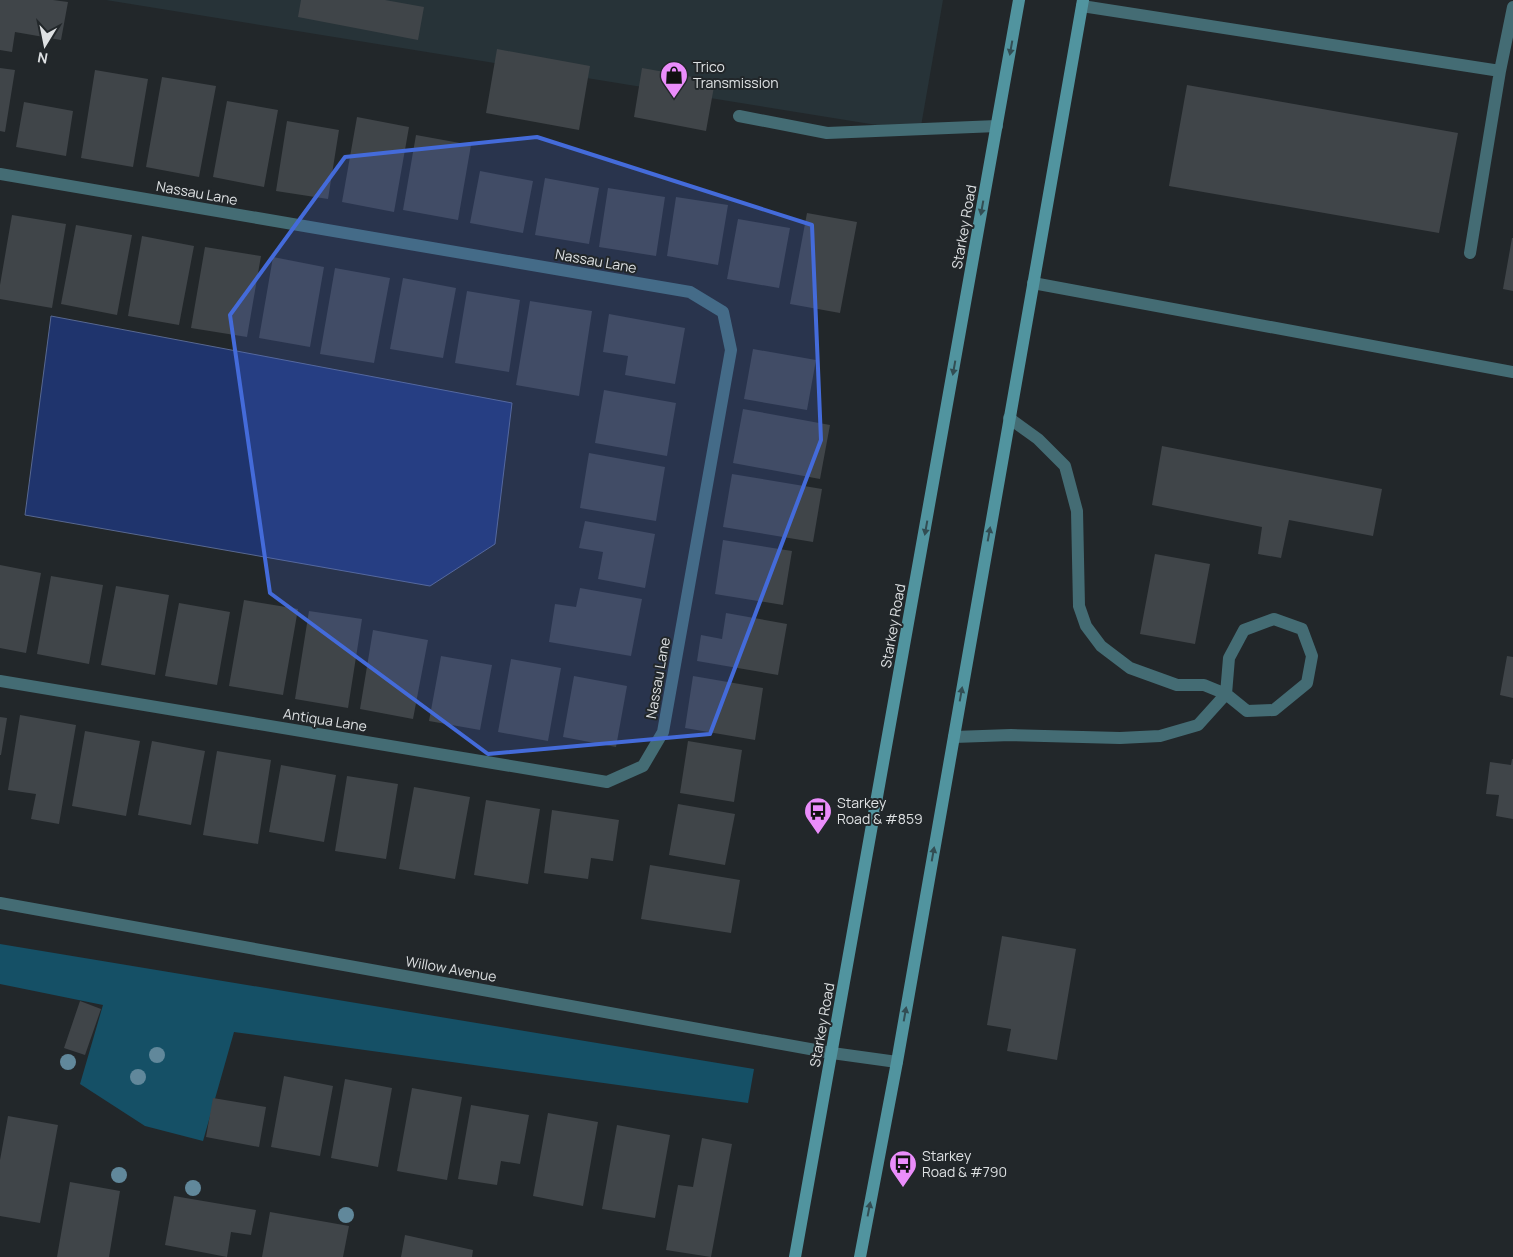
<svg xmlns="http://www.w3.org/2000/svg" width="1513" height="1257" font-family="Manrope,sans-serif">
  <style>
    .built { fill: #273338 }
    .green { fill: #155066 }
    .water { fill: #1f346d; stroke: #586890 }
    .building { fill: #404549 }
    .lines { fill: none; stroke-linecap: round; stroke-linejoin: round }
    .lane { stroke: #446c74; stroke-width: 12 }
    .street { stroke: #446c74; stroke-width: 12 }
    .secondary { stroke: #51949f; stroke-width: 12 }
    .tree { fill: #61889b }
    .oneway { fill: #324d53 }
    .marked { fill: #446bda; fill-opacity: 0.2; stroke: #446bda; stroke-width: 4; stroke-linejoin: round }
    .labels { text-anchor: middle; stroke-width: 4; stroke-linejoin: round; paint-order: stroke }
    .poi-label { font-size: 14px; fill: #dee1e3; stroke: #22272a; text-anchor: start }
    .street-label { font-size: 14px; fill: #dee1e3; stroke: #22272a }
  </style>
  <rect width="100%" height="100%" fill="#22272a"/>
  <path class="built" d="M 106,0 L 943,0 L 920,132 Z"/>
  <path class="green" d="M 0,944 L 754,1069 L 748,1103 L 234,1032 L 203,1141 L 145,1126 L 80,1084 L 103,1005 L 0,984 Z"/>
  <path class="water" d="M 51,316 L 512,403 L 495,544 L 430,586 L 25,515 Z"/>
  <path class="building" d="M 0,0 L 53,0 L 68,2 L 61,40 L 15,32 L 12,52 L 0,50 Z
    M 301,0 L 385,0 L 424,7 L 418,40 L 298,17 Z
    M 497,49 L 590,66 L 579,130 L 486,113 Z
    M 0,68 L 15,70 L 5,132 L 0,131 Z
    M 642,68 L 715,81 L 706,131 L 634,117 Z
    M 95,70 L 148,79 L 133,167 L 81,158 Z
    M 162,77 L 216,86 L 199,177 L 146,167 Z
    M 1187,85 L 1458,133 L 1439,233 L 1169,186 Z
    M 227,101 L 278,110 L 264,187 L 213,177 Z
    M 24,102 L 73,111 L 66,156 L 16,147 Z
    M 357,117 L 409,127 L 394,212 L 342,202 Z
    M 287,121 L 339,130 L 328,199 L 276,191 Z
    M 416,135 L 471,145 L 458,220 L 403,210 Z
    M 480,171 L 533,181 L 523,233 L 470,223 Z
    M 545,178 L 599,188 L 589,244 L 535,235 Z
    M 608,188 L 665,197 L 656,256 L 599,247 Z
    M 676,197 L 728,205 L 718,265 L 667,256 Z
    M 807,213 L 857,222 L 840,313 L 790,304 Z
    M 12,215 L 66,224 L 52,308 L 0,299 L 0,285 Z
    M 738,219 L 790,228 L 779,288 L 727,279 Z
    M 76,225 L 132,235 L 117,315 L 61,304 Z
    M 142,236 L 194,246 L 179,325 L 128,316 Z
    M 1512,238 L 1513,238 L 1513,291 L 1503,289 Z
    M 205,247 L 261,256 L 247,337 L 191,328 Z
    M 273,257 L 324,267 L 310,347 L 259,338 Z
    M 335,268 L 390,278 L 374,363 L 320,354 Z
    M 403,278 L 456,288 L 443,358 L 390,349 Z
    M 467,291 L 520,300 L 509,372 L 455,363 Z
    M 530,301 L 592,311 L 579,396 L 516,385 Z
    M 609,314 L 685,328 L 675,384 L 625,375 L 628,356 L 603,352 Z
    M 753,349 L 816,360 L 807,410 L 744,399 Z
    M 604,390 L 676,403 L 667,456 L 595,443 Z
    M 743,409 L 830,425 L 820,479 L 733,463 Z
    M 1162,446 L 1382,489 L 1373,536 L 1289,520 L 1281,558 L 1258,554 L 1262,527 L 1152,505 Z
    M 589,453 L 665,467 L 656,521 L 580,508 Z
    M 732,474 L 822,489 L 813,542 L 723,527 Z
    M 585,521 L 655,534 L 645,588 L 598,579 L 603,552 L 579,548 Z
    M 723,540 L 792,551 L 783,605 L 715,594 Z
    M 1155,554 L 1210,564 L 1195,644 L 1140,634 Z
    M 0,565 L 41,573 L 26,653 L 0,648 Z
    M 51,576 L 103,585 L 89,664 L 37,654 Z
    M 116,586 L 169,595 L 155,675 L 101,665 Z
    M 580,588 L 642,599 L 631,656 L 549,642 L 555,604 L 576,607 Z
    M 244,600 L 298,609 L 283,695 L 229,686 Z
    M 179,603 L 230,612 L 217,685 L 165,676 Z
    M 309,611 L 362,619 L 348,708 L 295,699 Z
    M 726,613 L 787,624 L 778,675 L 697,661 L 701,635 L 722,639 Z
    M 373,630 L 428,640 L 413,719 L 360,709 Z
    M 441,656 L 492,665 L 480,730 L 429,721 Z
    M 1507,656 L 1513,657 L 1513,698 L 1500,695 Z
    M 511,659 L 561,668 L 548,741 L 498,732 Z
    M 574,676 L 627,686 L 616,747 L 563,737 Z
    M 693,676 L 763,688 L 755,740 L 685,728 Z
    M 20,715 L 76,725 L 59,824 L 31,819 L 36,794 L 8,790 Z
    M 0,717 L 7,718 L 1,755 L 0,755 Z
    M 85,731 L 140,741 L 126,816 L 72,806 Z
    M 152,741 L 205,751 L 191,825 L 138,815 Z
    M 688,741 L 742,750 L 734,802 L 680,793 Z
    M 217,751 L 271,760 L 258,844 L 203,835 Z
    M 1512,759 L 1513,759 L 1513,819 L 1496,816 L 1499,795 L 1486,794 L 1490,762 L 1511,765 Z
    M 281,765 L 336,775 L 324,842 L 269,832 Z
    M 347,776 L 398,784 L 386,859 L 335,851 Z
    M 414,787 L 470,797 L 455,879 L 399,869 Z
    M 486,800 L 540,809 L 528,884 L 474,875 Z
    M 678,804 L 735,814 L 725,865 L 669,855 Z
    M 552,810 L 619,820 L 613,861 L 591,858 L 588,879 L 544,873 Z
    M 650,865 L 740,880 L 731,933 L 641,919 Z
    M 1002,936 L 1076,949 L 1057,1060 L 1007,1051 L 1011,1029 L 987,1025 Z
    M 80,1001 L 101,1009 L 85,1055 L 64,1048 Z
    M 284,1076 L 333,1086 L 320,1156 L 271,1147 Z
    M 345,1079 L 392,1088 L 378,1167 L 331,1158 Z
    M 412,1088 L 462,1097 L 447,1180 L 397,1171 Z
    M 213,1098 L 266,1107 L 259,1147 L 206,1137 Z
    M 471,1105 L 529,1115 L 520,1164 L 501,1161 L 497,1185 L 458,1179 Z
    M 548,1113 L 598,1122 L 583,1206 L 533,1196 Z
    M 8,1116 L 58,1125 L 40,1223 L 0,1216 L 0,1160 Z
    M 617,1125 L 670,1135 L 655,1218 L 602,1209 Z
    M 702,1138 L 732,1144 L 711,1257 L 666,1250 L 678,1185 L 693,1187 Z
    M 70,1182 L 120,1191 L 109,1257 L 57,1257 Z
    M 174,1196 L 256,1210 L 251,1235 L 231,1232 L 227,1257 L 165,1245 Z
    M 270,1212 L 349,1226 L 343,1257 L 262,1257 Z
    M 405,1235 L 473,1250 L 472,1257 L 401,1257 Z"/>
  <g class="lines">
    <path class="lane" d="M 1082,6 L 1500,71 L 1513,7
      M 739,116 L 827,133 L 997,126
      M 1470,253 L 1500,71
      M 1033,283 L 1513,372
      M 954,737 L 1011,735 L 1120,738 L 1160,736 L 1198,725 L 1226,694 L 1247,711 L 1274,710 L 1307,683 L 1312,656 L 1302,629 L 1274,619 L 1244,630 L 1229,658 L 1226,694 L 1204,685 L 1177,685 L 1130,668 L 1101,646 L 1086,626 L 1079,606 L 1077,511 L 1065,466 L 1038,439 L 1009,418"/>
    <path class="street" d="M 0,174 L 690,292 L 723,312 L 731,350 L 663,732 L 643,766 L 607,782 L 0,681
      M 0,903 L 832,1053 L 897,1062"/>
    <path class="secondary" d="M 795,1257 L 1019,0
      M 860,1257 L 897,1062 L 1083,0"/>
  </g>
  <g class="tree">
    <circle cx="157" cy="1055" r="8"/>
    <circle cx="68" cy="1062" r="8"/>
    <circle cx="138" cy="1077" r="8"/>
    <circle cx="119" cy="1175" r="8"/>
    <circle cx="193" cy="1188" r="8"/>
    <circle cx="346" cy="1215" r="8"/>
  </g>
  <defs><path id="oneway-solid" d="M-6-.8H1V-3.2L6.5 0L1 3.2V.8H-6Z" transform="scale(1.25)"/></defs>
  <g class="oneway">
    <use href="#oneway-solid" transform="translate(1011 48) rotate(100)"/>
    <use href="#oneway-solid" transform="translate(982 208) rotate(100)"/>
    <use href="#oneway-solid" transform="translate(954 368) rotate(100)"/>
    <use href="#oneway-solid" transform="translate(926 528) rotate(100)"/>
    <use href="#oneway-solid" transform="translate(989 534) rotate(-80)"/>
    <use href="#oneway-solid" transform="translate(961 694) rotate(-80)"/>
    <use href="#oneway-solid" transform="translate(933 854) rotate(-80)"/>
    <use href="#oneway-solid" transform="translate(905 1014) rotate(-80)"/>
    <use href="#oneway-solid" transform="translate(869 1209) rotate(-79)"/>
  </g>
  <path class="marked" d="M 537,137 L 812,225 L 821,440 L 710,734 L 488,754 L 270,593 L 230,315 L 345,157 Z"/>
  <defs>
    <g id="shop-pin" transform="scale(1.4375)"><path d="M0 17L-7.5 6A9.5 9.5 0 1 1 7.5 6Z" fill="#eb8dfb" stroke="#22272a"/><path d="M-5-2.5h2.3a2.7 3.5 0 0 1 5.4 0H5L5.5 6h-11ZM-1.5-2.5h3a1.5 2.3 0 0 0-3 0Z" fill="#111"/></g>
    <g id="bus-pin" transform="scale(1.4375)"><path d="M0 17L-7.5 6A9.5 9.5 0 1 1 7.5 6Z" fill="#eb8dfb" stroke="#22272a"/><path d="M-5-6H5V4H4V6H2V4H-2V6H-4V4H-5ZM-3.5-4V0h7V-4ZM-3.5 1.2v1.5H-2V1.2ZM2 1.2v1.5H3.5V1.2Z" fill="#111"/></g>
  </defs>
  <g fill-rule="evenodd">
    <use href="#shop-pin" x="674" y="75"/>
    <use href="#bus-pin" x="818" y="811"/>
    <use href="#bus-pin" x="903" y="1164"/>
  </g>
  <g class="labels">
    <g class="poi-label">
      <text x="693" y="72">Trico<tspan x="693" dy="16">Transmission</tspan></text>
      <text x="837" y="808">Starkey<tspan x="837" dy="16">Road &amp; #859</tspan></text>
      <text x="922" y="1161">Starkey<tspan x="922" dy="16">Road &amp; #790</tspan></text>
    </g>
    <g class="street-label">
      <text transform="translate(197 193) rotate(10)" y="5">Nassau Lane</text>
      <text transform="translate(964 227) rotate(-80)" y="5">Starkey Road</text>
      <text transform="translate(596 261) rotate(10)" y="5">Nassau Lane</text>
      <text transform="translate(893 626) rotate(-80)" y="5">Starkey Road</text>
      <text transform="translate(658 678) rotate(-80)" y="5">Nassau Lane</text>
      <text transform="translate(325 720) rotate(9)" y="5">Antiqua Lane</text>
      <text transform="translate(451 969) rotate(10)" y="5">Willow Avenue</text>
      <text transform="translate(822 1025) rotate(-80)" y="5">Starkey Road</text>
    </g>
  </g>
  <g transform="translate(45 45) rotate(190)" stroke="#22272a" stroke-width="4" paint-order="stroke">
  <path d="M0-4L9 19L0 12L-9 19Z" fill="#dee1e3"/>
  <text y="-8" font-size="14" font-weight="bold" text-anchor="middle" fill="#dee1e3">N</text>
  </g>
</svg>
